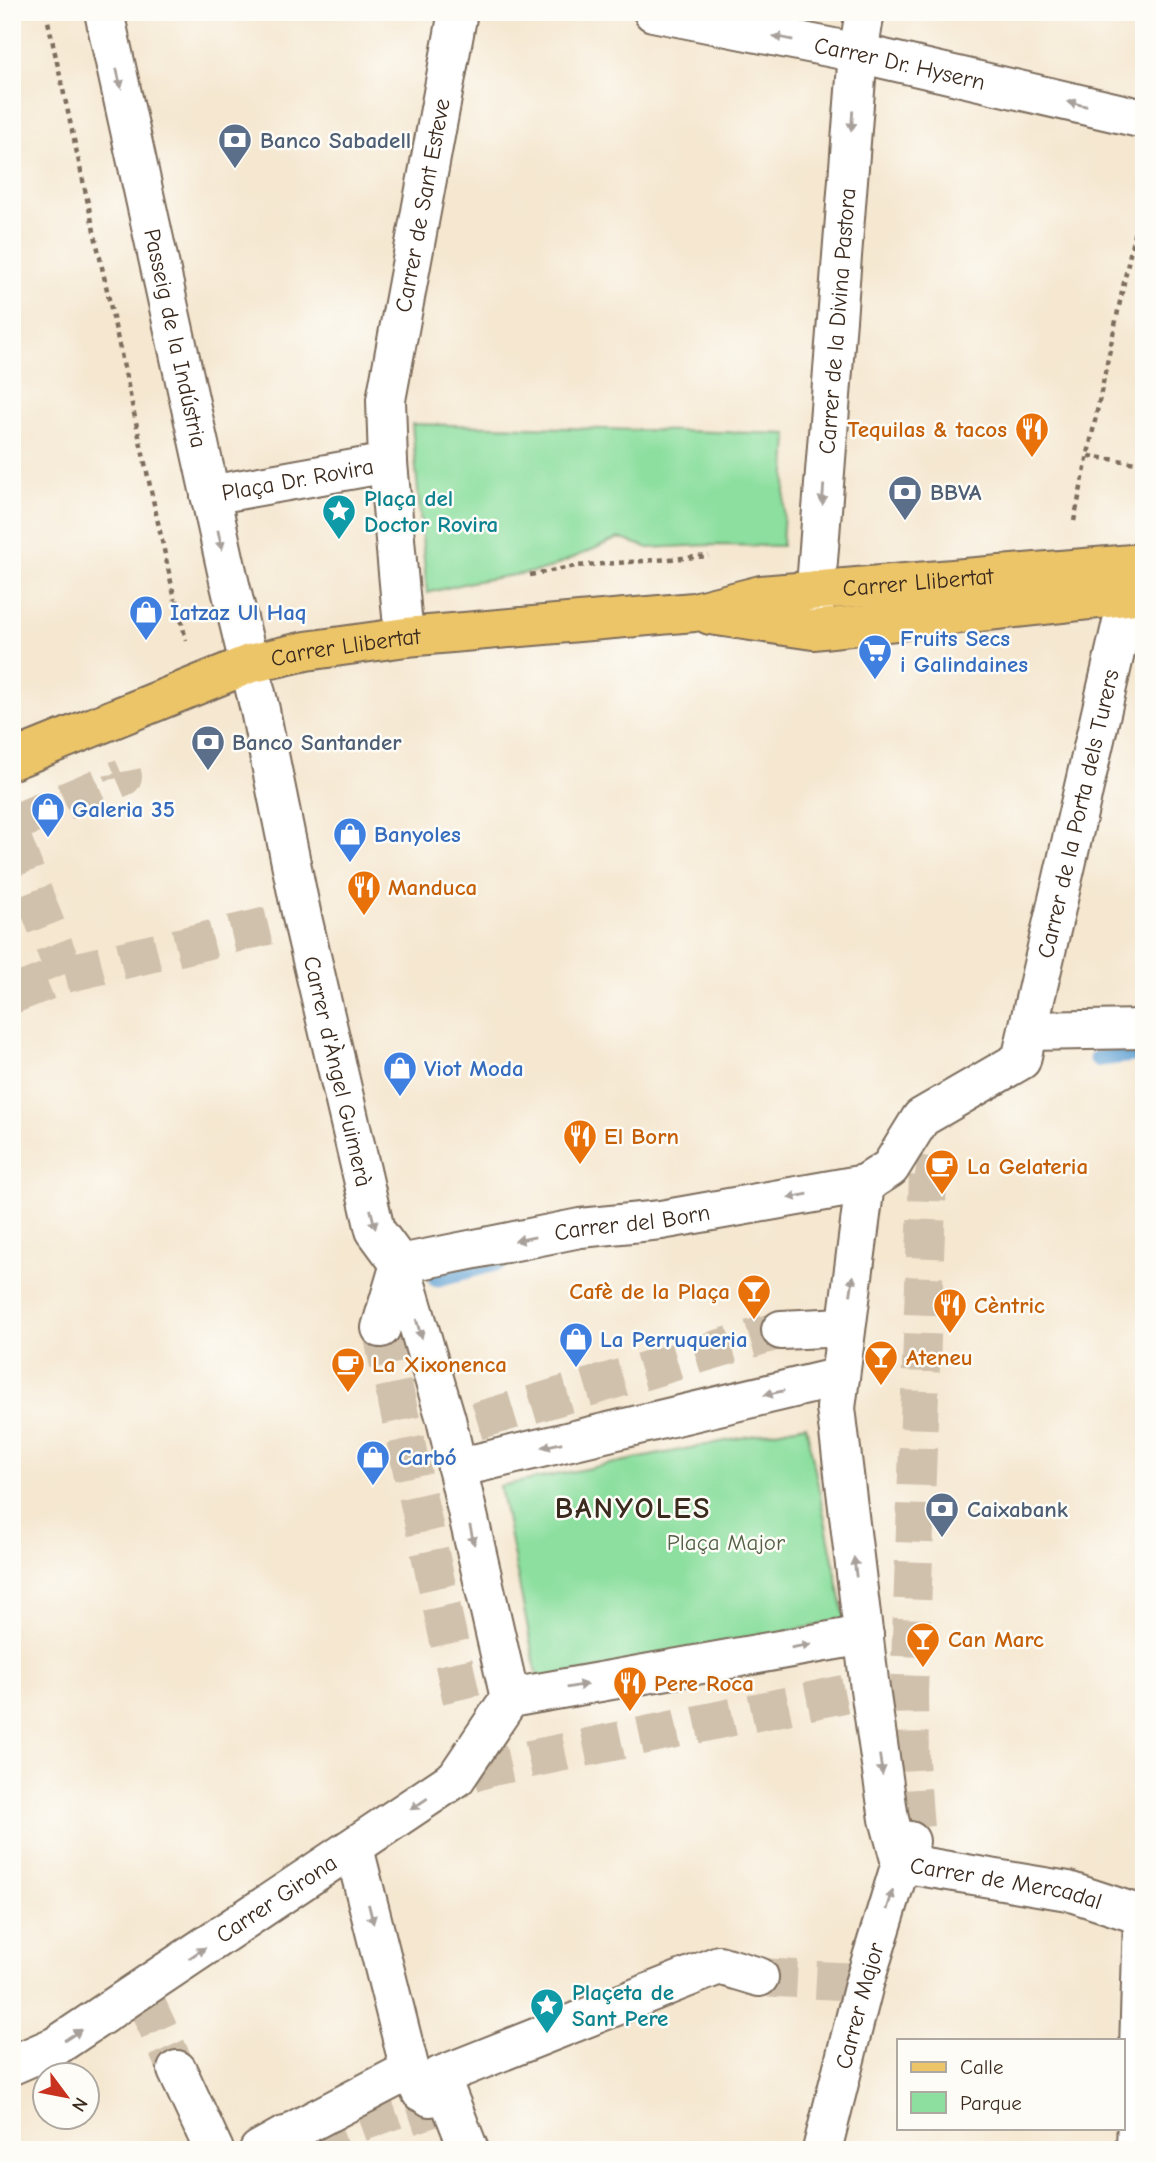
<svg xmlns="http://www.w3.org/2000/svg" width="1156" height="2162" font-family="'Comic Neue',sans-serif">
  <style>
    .green { fill: #8cdf9f; stroke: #64845e; stroke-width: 2 }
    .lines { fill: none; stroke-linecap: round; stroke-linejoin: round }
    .stream { stroke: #60a1d3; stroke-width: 16 }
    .minor-tunnel { stroke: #d0c1ac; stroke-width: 38; stroke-dasharray: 38 19; stroke-linecap: butt }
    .minor-casing { stroke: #7c6c5c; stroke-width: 42 }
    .major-casing { stroke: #7c6c5c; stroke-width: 42 }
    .path { stroke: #7c6c5c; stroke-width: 4.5; stroke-dasharray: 5 5; stroke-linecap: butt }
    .minor { stroke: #fff; stroke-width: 38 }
    .major { stroke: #edc569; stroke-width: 38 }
    .oneway { fill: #a79f9a }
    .labels { text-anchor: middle; stroke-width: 5; stroke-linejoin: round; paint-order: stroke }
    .street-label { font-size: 23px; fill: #3b2a1e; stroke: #fdfcf7 }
    .service-label { font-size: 23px; font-weight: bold; fill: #4e5e75; stroke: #fdfcf7; text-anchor: start }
    .food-label { font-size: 23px; font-weight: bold; fill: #c56008; stroke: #fdfcf7; text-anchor: start }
    .culture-label { font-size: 23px; font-weight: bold; fill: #0d838f; stroke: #fdfcf7; text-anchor: start }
    .shop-label { font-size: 23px; font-weight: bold; fill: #366cbe; stroke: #fdfcf7; text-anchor: start }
    .park-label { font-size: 23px; fill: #536045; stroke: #fdfcf7 }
    .district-label { font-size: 30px; font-weight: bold; letter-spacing: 2px; fill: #3b2a1e; stroke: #fdfcf7 }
  </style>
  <rect width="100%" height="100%" fill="#fdfcf7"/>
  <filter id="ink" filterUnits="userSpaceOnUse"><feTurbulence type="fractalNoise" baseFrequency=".0143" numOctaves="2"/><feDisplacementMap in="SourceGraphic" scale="14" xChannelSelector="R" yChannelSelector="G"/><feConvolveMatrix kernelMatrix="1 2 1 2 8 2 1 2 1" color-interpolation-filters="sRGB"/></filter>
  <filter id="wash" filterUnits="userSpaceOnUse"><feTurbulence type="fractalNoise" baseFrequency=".00686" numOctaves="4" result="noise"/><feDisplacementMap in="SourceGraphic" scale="28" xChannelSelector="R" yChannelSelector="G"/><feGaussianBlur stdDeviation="1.57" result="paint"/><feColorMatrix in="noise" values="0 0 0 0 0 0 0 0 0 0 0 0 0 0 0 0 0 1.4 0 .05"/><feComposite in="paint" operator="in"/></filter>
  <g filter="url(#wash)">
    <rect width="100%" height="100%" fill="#f5e7d0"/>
    <path class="green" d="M 412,424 L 788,434 L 782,546 L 708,545 L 649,548 L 619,538 L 545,570 L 471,582 L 427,593 Z
      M 806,1425 L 845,1620 L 538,1681 L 500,1486 Z"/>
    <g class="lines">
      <path class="stream" d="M 1097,1059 L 1144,1053
        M 436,1279 L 501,1262"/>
    </g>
  </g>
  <g filter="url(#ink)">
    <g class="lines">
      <path class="minor-tunnel" d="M 12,824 L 123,777 L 122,772
        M 12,838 L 65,974
        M 12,995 L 65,974 L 276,924
        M 915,1174 L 928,1176 L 909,1692 L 910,1761 L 915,1829
        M 381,1328 L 465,1715
        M 477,1421 L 781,1330
        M 473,1773 L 492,1767 L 858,1691
        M 759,1977 L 858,1982
        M 143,1996 L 177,2070
        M 421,2092 L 441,2150
        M 309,2134 L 314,2140 L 430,2097"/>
      <g class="minor-casing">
        <g id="minor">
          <path id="s1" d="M 104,12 L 230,585 L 260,710 L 302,917 L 375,1230 L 400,1264 L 446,1419 L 510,1698"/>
          <path id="s2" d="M 653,12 L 858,53 L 1144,119"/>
          <path id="s3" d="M 210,495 L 388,463"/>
          <path id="s4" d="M 813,624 L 858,53 L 865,12"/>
          <path id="s5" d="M 406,637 L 402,616 L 388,463 L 386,400 L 458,12"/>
          <path d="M 1028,1031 L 1144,1029"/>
          <path d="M 865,1184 L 836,1408 L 870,1689 L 889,1819 L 901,1863"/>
          <path id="s6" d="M 400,1264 L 580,1228 L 661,1220 L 865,1184 L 890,1168 L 921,1118 L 1021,1060 L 1128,596"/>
          <path d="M 381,1328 L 400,1264"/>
          <path d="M 781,1330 L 846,1327"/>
          <path d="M 457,1468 L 840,1377"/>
          <path d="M 510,1698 L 864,1635"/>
          <path d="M 354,1848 L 410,2070 L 421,2092"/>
          <path id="s7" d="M 901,1863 L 1068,1891 L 1144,1916"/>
          <path id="s8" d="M 12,2065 L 56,2046 L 456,1778 L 510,1698"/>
          <path d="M 177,2070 L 214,2150"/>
          <path d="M 440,2076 L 469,2150"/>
          <path d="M 430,2097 L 440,2076 L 719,1965 L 759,1977"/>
          <path d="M 299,2128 L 410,2070"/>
          <path d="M 259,2150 L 284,2136"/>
          <path id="s9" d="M 822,2150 L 864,1984 L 901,1863 L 910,1841"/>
          <path d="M 1136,2150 L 1143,1916"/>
        </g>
      </g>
      <g class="major-casing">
        <g id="major">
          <path d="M 710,615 L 813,630 L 1144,594"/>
          <path id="s10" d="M 12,760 L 249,664 L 306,651 L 406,637 L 694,612 L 761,595 L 1144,563"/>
        </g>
      </g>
      <path class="path" d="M 46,12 L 175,600
        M 1089,456 L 1144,464
        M 1137,516 L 1144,489
        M 1074,521 L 1144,187
        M 530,575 L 576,566 L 709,556
        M 177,600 L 186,641"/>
      <use href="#minor" class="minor"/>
      <use href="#major" class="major"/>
    </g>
    <defs><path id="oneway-solid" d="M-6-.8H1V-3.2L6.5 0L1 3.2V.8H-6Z" transform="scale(1.75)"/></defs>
    <g class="oneway">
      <use href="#oneway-solid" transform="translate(783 38) rotate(-169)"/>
      <use href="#oneway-solid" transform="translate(119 79) rotate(77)"/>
      <use href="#oneway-solid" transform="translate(1077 104) rotate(-167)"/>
      <use href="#oneway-solid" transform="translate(852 121) rotate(94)"/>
      <use href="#oneway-solid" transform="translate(823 495) rotate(94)"/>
      <use href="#oneway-solid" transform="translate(220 540) rotate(78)"/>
      <use href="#oneway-solid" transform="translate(798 1196) rotate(170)"/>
      <use href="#oneway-solid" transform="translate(373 1219) rotate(76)"/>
      <use href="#oneway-solid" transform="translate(525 1239) rotate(169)"/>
      <use href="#oneway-solid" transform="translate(852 1285) rotate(-82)"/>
      <use href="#oneway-solid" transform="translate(419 1329) rotate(74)"/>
      <use href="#oneway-solid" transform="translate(774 1393) rotate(167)"/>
      <use href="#oneway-solid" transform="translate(552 1445) rotate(167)"/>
      <use href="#oneway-solid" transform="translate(472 1535) rotate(77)"/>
      <use href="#oneway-solid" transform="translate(855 1567) rotate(-97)"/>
      <use href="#oneway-solid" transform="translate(801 1646) rotate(-10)"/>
      <use href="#oneway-solid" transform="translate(577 1686) rotate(-10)"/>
      <use href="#oneway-solid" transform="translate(881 1765) rotate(82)"/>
      <use href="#oneway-solid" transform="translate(419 1804) rotate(146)"/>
      <use href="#oneway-solid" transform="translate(890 1900) rotate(-73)"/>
      <use href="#oneway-solid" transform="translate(371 1914) rotate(76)"/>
      <use href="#oneway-solid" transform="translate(197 1953) rotate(-34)"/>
      <use href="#oneway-solid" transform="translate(73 2035) rotate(-33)"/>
    </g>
  </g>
  <defs>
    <g id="bank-pin" transform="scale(1.75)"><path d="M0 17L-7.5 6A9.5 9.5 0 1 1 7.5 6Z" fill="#5c6f8a" stroke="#fdfcf7"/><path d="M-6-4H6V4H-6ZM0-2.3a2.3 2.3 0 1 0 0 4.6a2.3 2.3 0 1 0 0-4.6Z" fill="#fff"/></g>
    <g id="restaurant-pin" transform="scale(1.75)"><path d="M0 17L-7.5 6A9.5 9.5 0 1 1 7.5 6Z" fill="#e8710a" stroke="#fdfcf7"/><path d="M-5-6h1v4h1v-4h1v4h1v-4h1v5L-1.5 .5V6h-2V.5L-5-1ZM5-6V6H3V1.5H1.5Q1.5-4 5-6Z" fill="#fff"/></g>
    <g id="sight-pin" transform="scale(1.75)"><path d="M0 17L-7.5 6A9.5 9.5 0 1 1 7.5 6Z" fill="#0f9aa8" stroke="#fdfcf7"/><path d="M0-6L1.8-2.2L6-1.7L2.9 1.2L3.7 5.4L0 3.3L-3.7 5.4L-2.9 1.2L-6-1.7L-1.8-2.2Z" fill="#fff"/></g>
    <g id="shop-pin" transform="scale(1.75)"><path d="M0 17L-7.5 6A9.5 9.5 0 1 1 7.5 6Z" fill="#3f7fe0" stroke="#fdfcf7"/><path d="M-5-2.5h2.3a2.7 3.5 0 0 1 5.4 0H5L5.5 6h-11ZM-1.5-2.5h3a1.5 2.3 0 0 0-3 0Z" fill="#fff"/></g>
    <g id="supermarket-pin" transform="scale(1.75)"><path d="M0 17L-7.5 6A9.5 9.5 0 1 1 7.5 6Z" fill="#3f7fe0" stroke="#fdfcf7"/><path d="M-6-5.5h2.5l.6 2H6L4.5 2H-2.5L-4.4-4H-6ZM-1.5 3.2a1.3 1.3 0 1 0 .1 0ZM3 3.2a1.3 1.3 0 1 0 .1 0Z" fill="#fff"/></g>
    <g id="cafe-pin" transform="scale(1.75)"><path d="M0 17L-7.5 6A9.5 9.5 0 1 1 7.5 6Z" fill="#e8710a" stroke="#fdfcf7"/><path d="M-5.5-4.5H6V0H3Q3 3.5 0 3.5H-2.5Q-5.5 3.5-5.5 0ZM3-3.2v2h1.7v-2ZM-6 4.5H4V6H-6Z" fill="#fff"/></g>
    <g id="bar-pin" transform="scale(1.75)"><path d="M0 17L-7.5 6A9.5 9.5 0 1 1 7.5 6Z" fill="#e8710a" stroke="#fdfcf7"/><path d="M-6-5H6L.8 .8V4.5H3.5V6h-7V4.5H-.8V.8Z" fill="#fff"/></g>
  </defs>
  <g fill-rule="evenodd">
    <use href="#bank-pin" x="235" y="140"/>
    <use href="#restaurant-pin" x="1032" y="429"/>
    <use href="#bank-pin" x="905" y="492"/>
    <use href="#sight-pin" x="339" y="511"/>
    <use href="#shop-pin" x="146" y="612"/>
    <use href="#supermarket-pin" x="875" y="651"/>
    <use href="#bank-pin" x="208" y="742"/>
    <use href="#shop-pin" x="48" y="809"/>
    <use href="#shop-pin" x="350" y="834"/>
    <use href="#restaurant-pin" x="364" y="887"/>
    <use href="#shop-pin" x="400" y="1068"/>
    <use href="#restaurant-pin" x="580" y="1136"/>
    <use href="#cafe-pin" x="942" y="1166"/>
    <use href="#bar-pin" x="754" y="1291"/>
    <use href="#restaurant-pin" x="950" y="1305"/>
    <use href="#shop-pin" x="576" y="1339"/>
    <use href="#bar-pin" x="881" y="1357"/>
    <use href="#cafe-pin" x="348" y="1364"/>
    <use href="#shop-pin" x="373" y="1457"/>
    <use href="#bank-pin" x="942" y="1509"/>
    <use href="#bar-pin" x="923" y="1639"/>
    <use href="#restaurant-pin" x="630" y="1683"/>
    <use href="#sight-pin" x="547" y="2005"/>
  </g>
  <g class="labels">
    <g class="street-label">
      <text dy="8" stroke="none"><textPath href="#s2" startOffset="252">Carrer Dr. Hysern</textPath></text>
      <text dy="8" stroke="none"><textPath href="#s5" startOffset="436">Carrer de Sant Esteve</textPath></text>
      <text dy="8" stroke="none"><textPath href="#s4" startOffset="304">Carrer de la Divina Pastora</textPath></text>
      <text dy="8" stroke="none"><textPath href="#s1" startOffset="334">Passeig de la Indústria</textPath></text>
      <text dy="8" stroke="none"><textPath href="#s3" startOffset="89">Plaça Dr. Rovira</textPath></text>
      <text dy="8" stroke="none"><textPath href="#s10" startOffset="931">Carrer Llibertat</textPath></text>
      <text dy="8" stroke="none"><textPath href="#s10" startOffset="354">Carrer Llibertat</textPath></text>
      <text dy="8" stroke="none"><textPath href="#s6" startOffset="929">Carrer de la Porta dels Turers</textPath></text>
      <text dy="8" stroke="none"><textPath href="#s1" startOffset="1085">Carrer d'Àngel Guimerà</textPath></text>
      <text dy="8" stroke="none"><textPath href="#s6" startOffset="236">Carrer del Born</textPath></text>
      <text dy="8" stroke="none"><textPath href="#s7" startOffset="107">Carrer de Mercadal</textPath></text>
      <text dy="8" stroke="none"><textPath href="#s8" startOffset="313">Carrer Girona</textPath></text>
      <text dy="8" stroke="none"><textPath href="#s9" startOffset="149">Carrer Major</textPath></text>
    </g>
    <g class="service-label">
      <text x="260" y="148">Banco Sabadell</text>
      <text x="930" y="500">BBVA</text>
      <text x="232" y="750">Banco Santander</text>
      <text x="967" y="1517">Caixabank</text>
    </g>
    <g class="food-label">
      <text x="1007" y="437" text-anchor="end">Tequilas &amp; tacos</text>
      <text x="388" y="895">Manduca</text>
      <text x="604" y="1144">El Born</text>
      <text x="967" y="1174">La Gelateria</text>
      <text x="730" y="1299" text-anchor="end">Cafè de la Plaça</text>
      <text x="974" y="1313">Cèntric</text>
      <text x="906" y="1365">Ateneu</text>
      <text x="372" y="1372">La Xixonenca</text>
      <text x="948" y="1647">Can Marc</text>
      <text x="654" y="1691">Pere Roca</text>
    </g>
    <g class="culture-label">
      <text x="364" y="506">Plaça del<tspan x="364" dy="26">Doctor Rovira</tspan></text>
      <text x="572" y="2000">Plaçeta de<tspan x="572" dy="26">Sant Pere</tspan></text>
    </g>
    <g class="shop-label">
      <text x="170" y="620">Iatzaz Ul Haq</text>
      <text x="900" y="646">Fruits Secs<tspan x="900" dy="26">i Galindaines</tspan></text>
      <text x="72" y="817">Galeria 35</text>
      <text x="374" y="842">Banyoles</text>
      <text x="424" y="1076">Viot Moda</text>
      <text x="600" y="1347">La Perruqueria</text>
      <text x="398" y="1465">Carbó</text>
    </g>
    <g class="park-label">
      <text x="726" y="1550">Plaça Major</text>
    </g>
    <g class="district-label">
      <text x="633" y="1518">BANYOLES</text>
    </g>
  </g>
  <rect width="1156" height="2162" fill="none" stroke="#fdfcf7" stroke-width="42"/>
  <rect x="897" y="2039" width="228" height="91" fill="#fdfcf7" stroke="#afa8a0" stroke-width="2"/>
  <rect x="911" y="2062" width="35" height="10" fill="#edc569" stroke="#afa8a0" stroke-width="2"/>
  <text x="960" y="2074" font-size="21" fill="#3b2a1e">Calle</text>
  <rect x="911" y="2092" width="35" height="21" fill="#8cdf9f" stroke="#afa8a0" stroke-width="2"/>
  <text x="960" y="2110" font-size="21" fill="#3b2a1e">Parque</text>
  <g transform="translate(66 2096) rotate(122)"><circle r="33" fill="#fdfcf7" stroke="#afa8a0" stroke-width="2"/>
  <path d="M0-5L12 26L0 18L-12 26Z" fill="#c8321e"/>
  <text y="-10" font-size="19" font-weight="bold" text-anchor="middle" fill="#3b2a1e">N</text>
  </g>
</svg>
